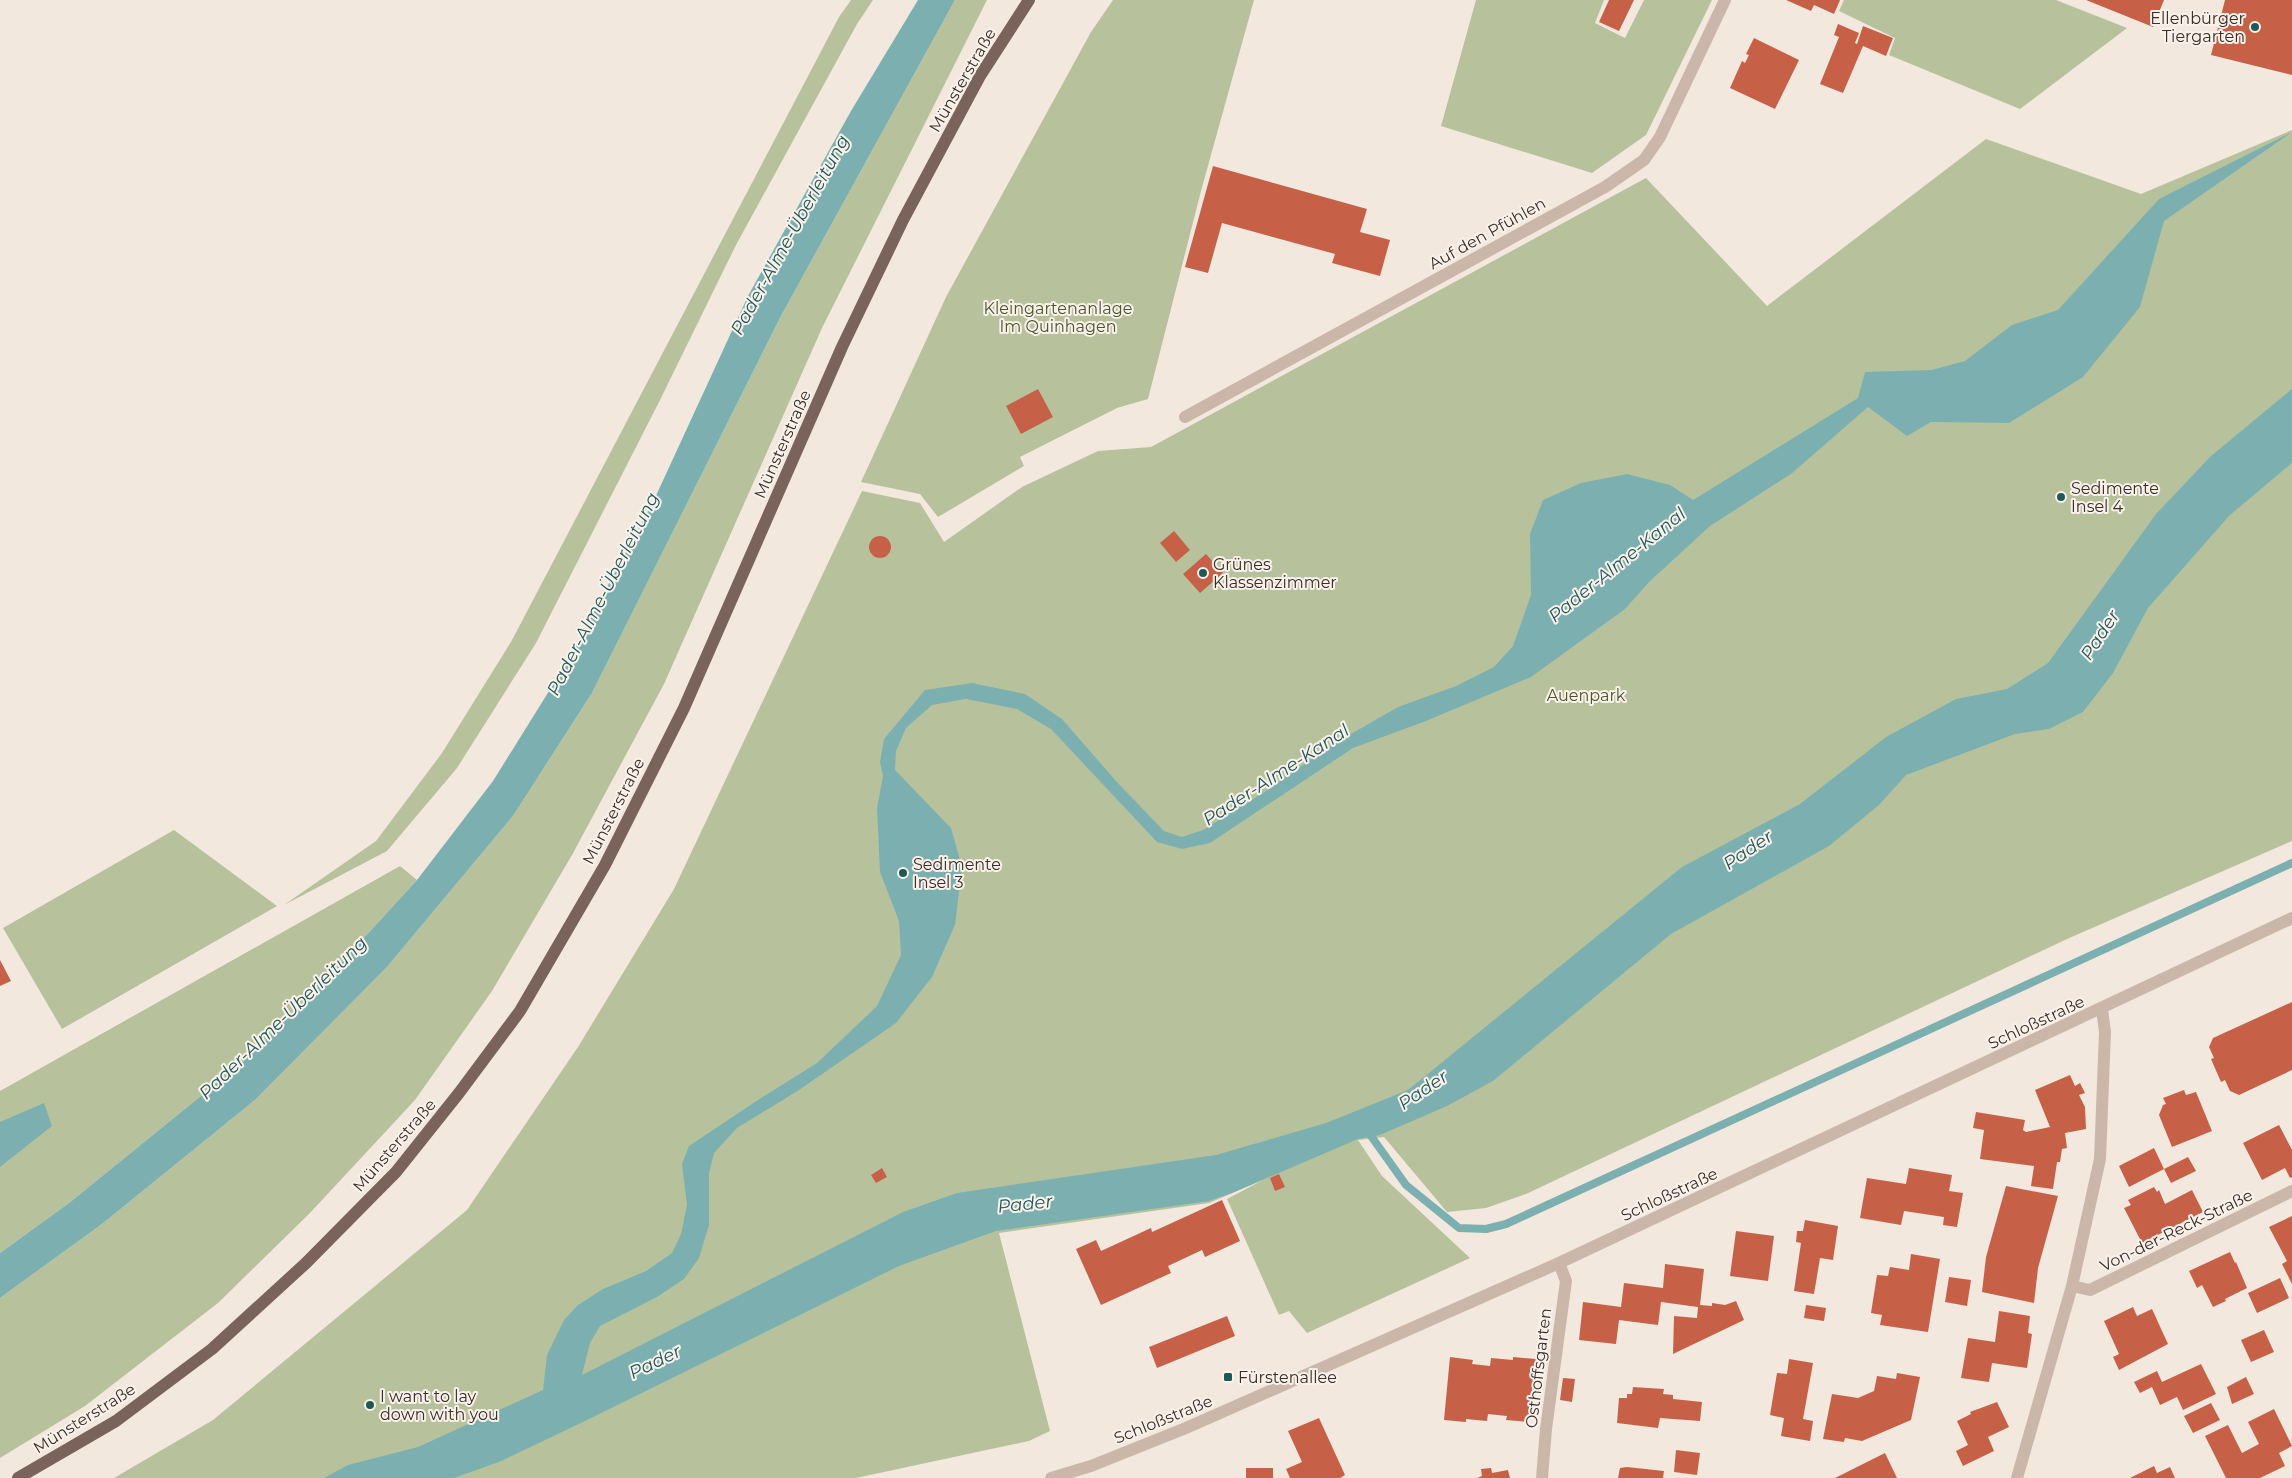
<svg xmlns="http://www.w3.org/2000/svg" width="2292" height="1478" font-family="Montserrat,sans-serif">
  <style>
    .green { fill: #b7c29d }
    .water { fill: #7cb0b0 }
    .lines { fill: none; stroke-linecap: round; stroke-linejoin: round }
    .stream { stroke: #7cb0b0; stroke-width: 8 }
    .building { fill: #c66148 }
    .minor { stroke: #cbb7a9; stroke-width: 12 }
    .major { stroke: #7a635a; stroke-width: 12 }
    .poi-dot { fill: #1e585a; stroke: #faf2ea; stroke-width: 2 }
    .labels { text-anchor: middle; stroke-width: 4; stroke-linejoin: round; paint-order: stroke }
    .poi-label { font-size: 16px; fill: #382d29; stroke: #faf2ea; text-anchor: start }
    .street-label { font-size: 16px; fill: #382d29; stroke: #faf2ea }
    .park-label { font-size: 16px; fill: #49562d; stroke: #faf2ea }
    .water-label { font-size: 18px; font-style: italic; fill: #1e585a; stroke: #faf2ea }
  </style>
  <rect width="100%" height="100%" fill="#f2e8de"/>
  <path class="green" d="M 851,0 L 873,0 L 857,24 L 736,245 L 659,402 L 536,643 L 457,768 L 387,851 L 284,905 L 376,841 L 442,753 L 511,642 L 839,17 Z
    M 955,0 L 987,0 L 822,328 L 664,684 L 572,855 L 492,991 L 415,1100 L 309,1214 L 218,1303 L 85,1406 L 0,1458 L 0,1298 L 102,1224 L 255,1100 L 387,967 L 513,816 L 592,693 L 781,316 Z
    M 1113,0 L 1254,0 L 1201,191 L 1148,399 L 1117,408 L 1020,457 L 1024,466 L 938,517 L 920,494 L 861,482 L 946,297 L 1091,32 Z
    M 1476,0 L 1604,0 L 1595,23 L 1625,38 L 1644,0 L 1712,0 L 1646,135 L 1592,173 L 1441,126 Z
    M 1844,0 L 2056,0 L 2127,28 L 2020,109 L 1889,55 L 1895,38 L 1839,11 Z
    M 2292,130 L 2292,841 L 2067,939 L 1526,1194 L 1486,1208 L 1447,1212 L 1384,1137 L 1358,1140 L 1382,1176 L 1470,1258 L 1307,1333 L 1289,1311 L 1279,1315 L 1227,1199 L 1263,1180 L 1209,1203 L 999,1233 L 1050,1431 L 1029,1441 L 856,1478 L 114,1478 L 213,1420 L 467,1210 L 578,1047 L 674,889 L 862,491 L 920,503 L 944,542 L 1022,487 L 1098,451 L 1151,447 L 1646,178 L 1767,306 L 1986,139 L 2141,194 Z
    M 174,830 L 277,906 L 62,1029 L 3,928 Z
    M 400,866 L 417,880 L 329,976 L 244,1061 L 69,1203 L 0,1253 L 0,1091 Z"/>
  <path class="water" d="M 918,0 L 955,0 L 781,316 L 592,693 L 513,816 L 387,967 L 255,1100 L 102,1224 L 0,1298 L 0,1253 L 69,1203 L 244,1061 L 329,976 L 417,880 L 493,781 L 564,667 L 654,500 L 748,296 L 851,111 Z
    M 2292,132 L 2164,221 L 2140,307 L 2083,377 L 2009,423 L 1931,422 L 1907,436 L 1868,407 L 1791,474 L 1710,526 L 1649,582 L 1625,609 L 1531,677 L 1426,721 L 1353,748 L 1210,843 L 1182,849 L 1157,842 L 1051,729 L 1017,709 L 966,699 L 932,705 L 906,728 L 896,751 L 895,770 L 951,828 L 962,867 L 955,925 L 932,977 L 896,1023 L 799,1090 L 737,1128 L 714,1153 L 709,1173 L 709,1225 L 699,1258 L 684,1279 L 657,1297 L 600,1326 L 590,1343 L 582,1375 L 903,1212 L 957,1193 L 1216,1155 L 1326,1123 L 1408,1090 L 1682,867 L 1800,804 L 1886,737 L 1956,699 L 2007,689 L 2048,663 L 2156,514 L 2211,456 L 2292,389 L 2292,463 L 2229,516 L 2148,608 L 2113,673 L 2083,712 L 2049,729 L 2015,734 L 1906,775 L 1879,805 L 1829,846 L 1671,934 L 1493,1081 L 1447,1106 L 1380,1135 L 1358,1139 L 1232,1193 L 1209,1201 L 996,1231 L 899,1266 L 585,1421 L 499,1462 L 454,1478 L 324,1478 L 348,1465 L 418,1447 L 543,1390 L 547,1355 L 564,1320 L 578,1305 L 603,1289 L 646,1271 L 672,1253 L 681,1234 L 687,1205 L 682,1164 L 689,1146 L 758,1100 L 817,1063 L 877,1006 L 901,955 L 899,921 L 880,872 L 877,808 L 883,776 L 880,762 L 884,739 L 925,690 L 972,683 L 1025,694 L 1062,719 L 1116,781 L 1164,831 L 1182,837 L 1203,830 L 1266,791 L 1330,746 L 1398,707 L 1456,686 L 1494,667 L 1513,646 L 1531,595 L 1530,534 L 1543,500 L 1581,483 L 1627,474 L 1670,485 L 1693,500 L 1858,398 L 1865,372 L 1932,370 L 1965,361 L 2012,325 L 2058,310 L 2159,199 Z
    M 44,1103 L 52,1126 L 0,1167 L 0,1122 Z"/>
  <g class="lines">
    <path class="stream" d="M 1369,1127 L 1371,1136 L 1406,1185 L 1459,1228 L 1486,1229 L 1506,1224 L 2292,863"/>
  </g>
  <path class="building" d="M 1609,0 L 1634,0 L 1619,31 L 1599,22 Z
    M 1786,0 L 1840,0 L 1834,14 L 1814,5 L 1811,11 Z
    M 2086,0 L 2164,0 L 2153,27 Z
    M 2225,0 L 2292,0 L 2292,75 L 2211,55 Z
    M 1838,24 L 1859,33 L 1855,43 L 1857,44 L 1863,26 L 1893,38 L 1886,56 L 1863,46 L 1843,93 L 1820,84 L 1839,37 L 1834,35 Z
    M 1754,38 L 1799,60 L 1775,109 L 1730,88 L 1742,61 L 1745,63 L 1749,55 L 1746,54 Z
    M 1213,166 L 1367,209 L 1360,232 L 1390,240 L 1380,276 L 1332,263 L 1335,254 L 1222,223 L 1208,273 L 1185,267 Z
    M 1038,389 L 1053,417 L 1021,434 L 1006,406 Z
    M 1174,531 L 1190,550 L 1176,562 L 1160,543 Z
    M869 547a11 11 0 1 1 22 0a11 11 0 1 1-22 0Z
    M 1206,554 L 1223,573 L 1200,593 L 1183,574 Z
    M 0,960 L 11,981 L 0,986 Z
    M 2292,1002 L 2292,1070 L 2239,1095 L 2230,1091 L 2225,1080 L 2221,1082 L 2211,1059 L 2214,1058 L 2209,1047 L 2213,1038 Z
    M 2070,1075 L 2075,1086 L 2080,1083 L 2085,1093 L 2079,1095 L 2085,1107 L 2086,1129 L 2065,1133 L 2067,1148 L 2062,1149 L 2060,1162 L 2057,1162 L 2053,1189 L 2031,1186 L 2034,1166 L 1980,1159 L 1984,1130 L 1973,1128 L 1976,1112 L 2025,1120 L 2023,1130 L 2026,1132 L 2050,1127 L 2035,1090 Z
    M 2184,1090 L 2186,1095 L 2196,1092 L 2212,1131 L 2172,1147 L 2159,1115 L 2163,1105 L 2166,1104 L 2163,1098 Z
    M 2279,1125 L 2292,1150 L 2292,1177 L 2290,1178 L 2285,1168 L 2262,1180 L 2243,1143 Z
    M 2154,1148 L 2164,1169 L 2188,1157 L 2196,1171 L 2171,1183 L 2164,1169 L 2129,1187 L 2119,1166 Z
    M 882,1168 L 887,1177 L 876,1183 L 871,1175 Z
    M 1909,1168 L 1952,1175 L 1949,1191 L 1963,1193 L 1957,1227 L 1943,1225 L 1944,1217 L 1904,1211 L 1901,1225 L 1860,1218 L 1867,1178 L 1906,1184 Z
    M 1279,1174 L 1285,1187 L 1275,1191 L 1270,1178 Z
    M 2006,1186 L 2058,1196 L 2038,1268 L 2034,1303 L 1982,1292 L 1986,1257 Z
    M 2154,1187 L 2157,1192 L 2159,1190 L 2165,1204 L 2192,1190 L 2203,1212 L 2142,1243 L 2124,1208 L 2131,1205 L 2128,1200 Z
    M 1222,1200 L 1240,1241 L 1205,1257 L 1202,1250 L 1168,1266 L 1171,1273 L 1101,1305 L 1076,1249 L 1096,1240 L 1101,1251 L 1151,1228 L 1152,1232 Z
    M 2292,1216 L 2292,1284 L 2282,1264 L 2287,1261 L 2269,1227 Z
    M 1805,1220 L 1838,1226 L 1833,1260 L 1820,1258 L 1814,1294 L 1794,1291 L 1801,1243 L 1796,1242 L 1797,1231 L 1803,1231 Z
    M 1736,1231 L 1774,1236 L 1768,1281 L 1730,1276 Z
    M 2230,1252 L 2235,1263 L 2236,1262 L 2247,1288 L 2225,1299 L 2226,1301 L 2213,1307 L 2202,1285 L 2197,1288 L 2189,1271 Z
    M 1911,1254 L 1940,1259 L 1928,1332 L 1880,1325 L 1882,1315 L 1871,1313 L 1877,1275 L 1888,1276 L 1890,1267 L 1909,1270 Z
    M 1665,1264 L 1704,1269 L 1700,1305 L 1712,1306 L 1712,1303 L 1725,1305 L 1736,1301 L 1744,1320 L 1673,1354 L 1674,1316 L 1697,1318 L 1698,1307 L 1661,1302 L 1658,1325 L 1619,1320 L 1616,1344 L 1579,1340 L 1583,1302 L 1621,1307 L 1624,1283 L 1663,1288 Z
    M 1949,1277 L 1971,1280 L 1967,1306 L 1945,1302 Z
    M 2280,1278 L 2289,1298 L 2257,1313 L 2248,1293 Z
    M 1806,1305 L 1826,1308 L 1824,1321 L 1804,1318 Z
    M 2133,1307 L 2137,1316 L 2152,1309 L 2168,1344 L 2119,1370 L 2113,1357 L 2119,1354 L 2104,1321 Z
    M 1999,1311 L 2030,1316 L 2028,1333 L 2032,1334 L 2027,1368 L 1992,1363 L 1989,1382 L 1961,1378 L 1968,1338 L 1995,1342 Z
    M 1227,1316 L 1235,1336 L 1157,1368 L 1149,1347 Z
    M 2264,1330 L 2274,1352 L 2251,1362 L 2241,1340 Z
    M 1450,1357 L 1473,1360 L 1472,1364 L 1490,1366 L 1491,1358 L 1513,1360 L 1513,1357 L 1536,1359 L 1528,1422 L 1506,1420 L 1507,1416 L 1488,1414 L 1487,1421 L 1466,1419 L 1466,1422 L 1444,1420 Z
    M 1789,1359 L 1813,1363 L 1803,1419 L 1813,1421 L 1810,1441 L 1781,1436 L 1784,1418 L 1770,1415 L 1777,1373 L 1787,1374 Z
    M 2201,1364 L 2216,1394 L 2183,1410 L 2177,1397 L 2160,1405 L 2152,1387 L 2140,1393 L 2134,1382 L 2157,1371 L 2162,1382 Z
    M 1897,1373 L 1920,1377 L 1911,1420 L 1862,1441 L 1845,1438 L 1844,1442 L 1823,1439 L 1832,1394 L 1858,1398 L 1874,1391 L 1877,1376 L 1896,1379 Z
    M 2246,1377 L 2254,1394 L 2232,1404 L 2227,1387 Z
    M 1563,1378 L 1575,1379 L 1572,1402 L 1560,1400 Z
    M 1633,1387 L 1664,1389 L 1663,1394 L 1673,1395 L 1673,1399 L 1702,1402 L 1700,1421 L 1660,1418 L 1658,1428 L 1617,1423 L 1619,1398 L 1627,1398 L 1627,1394 L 1632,1394 Z
    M 1997,1402 L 2009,1427 L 1988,1437 L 1994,1451 L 1963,1466 L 1956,1451 L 1968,1445 L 1957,1421 L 1971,1414 L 1970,1412 Z
    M 2211,1403 L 2220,1420 L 2193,1433 L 2184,1416 Z
    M 2274,1409 L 2292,1446 L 2279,1453 L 2285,1466 L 2260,1478 L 2226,1478 L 2205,1436 L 2228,1425 L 2242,1453 L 2259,1444 L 2248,1422 Z
    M 1319,1418 L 1345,1475 L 1340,1478 L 1290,1478 L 1286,1469 L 1302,1462 L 1288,1431 Z
    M 1676,1450 L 1700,1453 L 1697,1475 L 1674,1472 Z
    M 1885,1453 L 1897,1478 L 1835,1478 Z
    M 2154,1466 L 2157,1473 L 2170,1467 L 2175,1478 L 2130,1478 Z
    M 1627,1467 L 1664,1471 L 1663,1478 L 1618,1478 L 1620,1468 Z
    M 1246,1468 L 1273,1468 L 1273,1478 L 1246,1478 Z
    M 1491,1468 L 1492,1473 L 1508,1470 L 1510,1478 L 1477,1478 L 1482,1476 L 1481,1469 Z"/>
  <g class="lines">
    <path class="minor" d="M 1185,417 L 1605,187 L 1644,160 L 1660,137 L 1725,0
      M 2072,1286 L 2090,1290 L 2292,1191
      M 1051,1478 L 1091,1466 L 1186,1428 L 1559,1263 L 2292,918
      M 1542,1478 L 1546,1429 L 1566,1281 L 1559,1263
      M 2017,1478 L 2072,1286 L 2100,1159 L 2105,1032 L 2102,1009"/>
    <path class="major" d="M 18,1478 L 116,1421 L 212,1349 L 306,1263 L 396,1172 L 459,1093 L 520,1011 L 605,865 L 684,708 L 842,347 L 903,220 L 980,76 L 1029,0"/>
  </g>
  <g class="poi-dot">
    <circle cx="2255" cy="27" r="5"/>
    <circle cx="2061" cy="497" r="5"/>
    <circle cx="1203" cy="573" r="5"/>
    <circle cx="903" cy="873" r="5"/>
    <rect x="1223" y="1372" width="10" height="10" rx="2.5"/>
    <circle cx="370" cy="1405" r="5"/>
  </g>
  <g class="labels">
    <g class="poi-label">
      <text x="2245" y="24" text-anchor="end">Ellenbürger<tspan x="2245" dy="18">Tiergarten</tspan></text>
      <text x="2071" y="494">Sedimente<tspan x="2071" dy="18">Insel 4</tspan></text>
      <text x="1213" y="570">Grünes<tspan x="1213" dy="18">Klassenzimmer</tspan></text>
      <text x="913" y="870">Sedimente<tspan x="913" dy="18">Insel 3</tspan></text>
      <text x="1238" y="1383">Fürstenallee</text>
      <text x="380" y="1402">I want to lay<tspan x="380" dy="18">down with you</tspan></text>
    </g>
    <g class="street-label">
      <text transform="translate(962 80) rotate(-60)" y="6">Münsterstraße</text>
      <text transform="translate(1487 233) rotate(-29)" y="6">Auf den Pfühlen</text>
      <text transform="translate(782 444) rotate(-66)" y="6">Münsterstraße</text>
      <text transform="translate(613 811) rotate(-63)" y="6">Münsterstraße</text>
      <text transform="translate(2036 1022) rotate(-25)" y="6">Schloßstraße</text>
      <text transform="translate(394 1145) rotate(-49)" y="6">Münsterstraße</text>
      <text transform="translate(1669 1194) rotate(-25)" y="6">Schloßstraße</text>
      <text transform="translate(2176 1230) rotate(-26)" y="6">Von-der-Reck-Straße</text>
      <text transform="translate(1538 1368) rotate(-83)" y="6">Osthoffsgarten</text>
      <text transform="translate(84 1418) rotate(-32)" y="6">Münsterstraße</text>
      <text transform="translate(1163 1419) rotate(-22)" y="6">Schloßstraße</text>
    </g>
    <g class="park-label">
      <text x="1058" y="314">Kleingartenanlage<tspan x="1058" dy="18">Im Quinhagen</tspan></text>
      <text x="1586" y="701">Auenpark</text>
    </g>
    <g class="water-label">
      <text transform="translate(790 235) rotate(-61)" y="6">Pader-Alme-Überleitung</text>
      <text transform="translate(1617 565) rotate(-39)" y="6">Pader-Alme-Kanal</text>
      <text transform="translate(603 594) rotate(-63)" y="6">Pader-Alme-Überleitung</text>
      <text transform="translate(2100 635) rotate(-57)" y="6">Pader</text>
      <text transform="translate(1276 775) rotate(-33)" y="6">Pader-Alme-Kanal</text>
      <text transform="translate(1748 850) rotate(-34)" y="6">Pader</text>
      <text transform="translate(283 1018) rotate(-44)" y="6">Pader-Alme-Überleitung</text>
      <text transform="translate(1423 1090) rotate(-34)" y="6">Pader</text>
      <text transform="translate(1025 1204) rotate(-6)" y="6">Pader</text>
      <text transform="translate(655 1362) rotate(-26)" y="6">Pader</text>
    </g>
  </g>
</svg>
